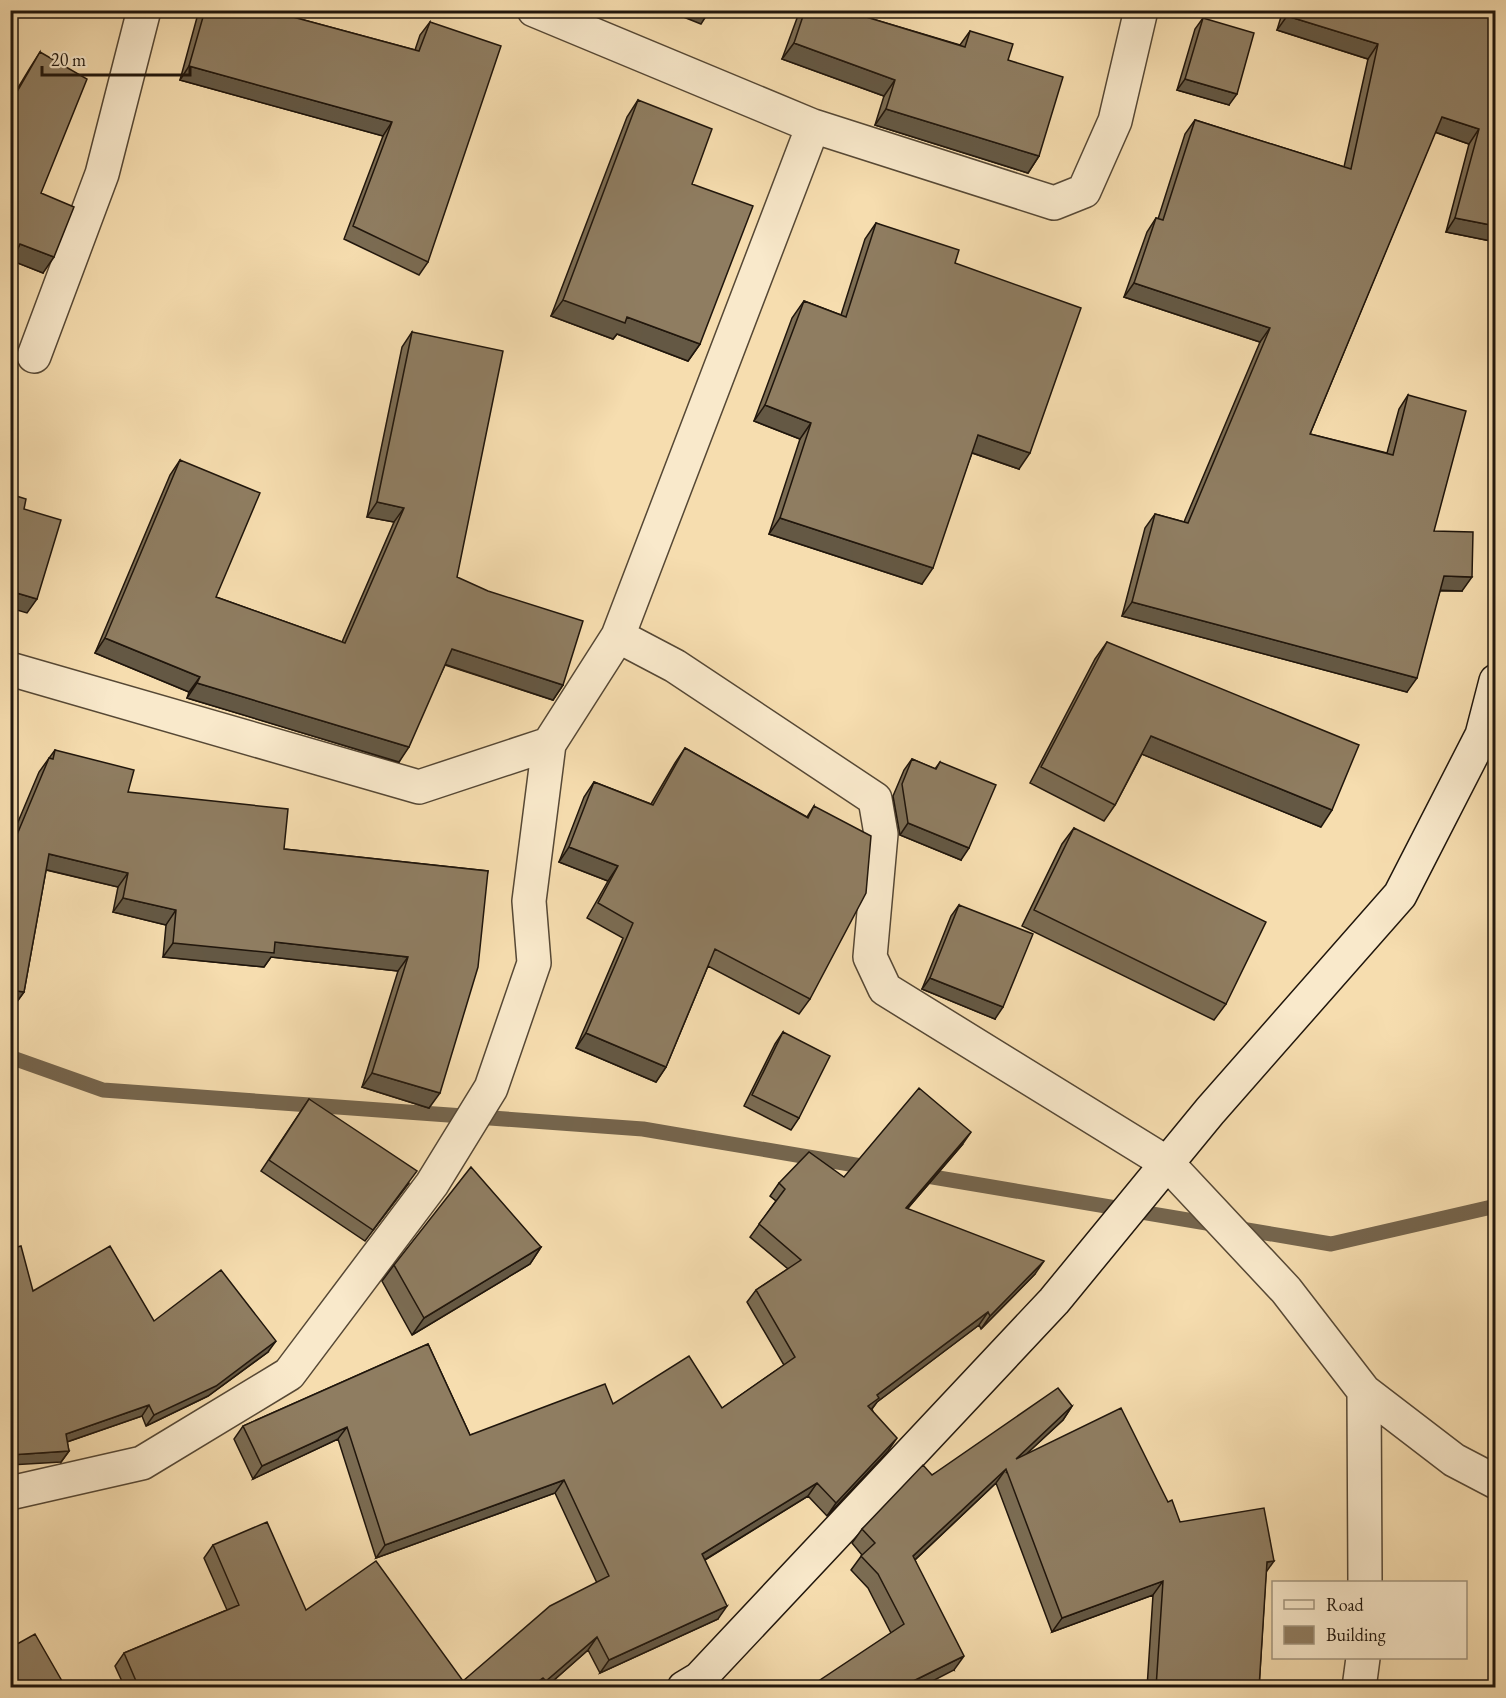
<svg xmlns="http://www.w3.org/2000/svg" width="1506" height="1698" font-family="'EB Garamond',serif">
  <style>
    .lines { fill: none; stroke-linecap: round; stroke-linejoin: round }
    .stream { stroke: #75654d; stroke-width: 15 }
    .street-casing { stroke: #564835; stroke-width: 36 }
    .secondary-casing { stroke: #20160c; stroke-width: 36 }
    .street { stroke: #f9e9cb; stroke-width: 33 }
    .secondary { stroke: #f9e9cb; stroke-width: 33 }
    .wall { fill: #7b6c53; stroke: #20160c; stroke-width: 1.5 }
    .shaded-wall { fill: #645844; stroke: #20160c; stroke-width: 1.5 }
    .building { fill: #8f7d61; stroke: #20160c; stroke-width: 1.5 }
  </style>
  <rect width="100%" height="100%" fill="#f6ddaf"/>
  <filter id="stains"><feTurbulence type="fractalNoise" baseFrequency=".00333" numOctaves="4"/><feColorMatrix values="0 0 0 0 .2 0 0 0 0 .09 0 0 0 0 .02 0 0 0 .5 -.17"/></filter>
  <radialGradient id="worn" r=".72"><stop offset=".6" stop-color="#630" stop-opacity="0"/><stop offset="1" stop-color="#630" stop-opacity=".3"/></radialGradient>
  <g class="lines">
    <path class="stream" d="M 10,1057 L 103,1090 L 643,1129 L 873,1168
      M 915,1174 L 1331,1244 L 1496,1206"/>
    <g class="street-casing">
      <path id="street" d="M 534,10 L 813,126 L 1054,203 L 1084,191 L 1115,121 L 1141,10
        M 34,356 L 102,174 L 144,10
        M 618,636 L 675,666 L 875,799 L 881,834 L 870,957 L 885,989 L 1167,1163 L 1286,1290 L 1364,1391 L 1454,1460 L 1496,1482
        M 10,669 L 419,787 L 549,744
        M 1364,1391 L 1365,1582
        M 10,1493 L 142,1463 L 289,1374 L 432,1184 L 491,1088 L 534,963 L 529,901 L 549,744 L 618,636 L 813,126
        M 1359,1688 L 1363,1658"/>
    </g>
    <g class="secondary-casing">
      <path id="secondary" d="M 684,1688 L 699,1679 L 1054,1301 L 1210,1111 L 1400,895 L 1482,735 L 1496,681"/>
    </g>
    <use href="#street" class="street"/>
    <use href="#secondary" class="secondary"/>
  </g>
  <path class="wall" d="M 199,10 L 267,10 L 415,50 L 420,35 L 430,22 L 428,262 L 419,275 L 344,239 L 383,136 L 180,80 Z
    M 800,10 L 868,10 L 866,17 L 960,45 L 970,31 L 1008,60 L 1039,156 L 1028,173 L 875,125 L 884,96 L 782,59 Z
    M 1283,10 L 1496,10 L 1491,123 L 1496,242 L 1446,232 L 1469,144 L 1435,132 L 1310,434 L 1387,453 L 1399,409 L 1408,395 L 1434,531 L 1462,591 L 1440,591 L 1407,692 L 1122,616 L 1145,528 L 1155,514 L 1184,522 L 1260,342 L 1124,297 L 1147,232 L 1156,218 L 1158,219 L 1185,134 L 1195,120 L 1344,167 L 1368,59 L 1277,30 Z
    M 1203,18 L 1229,105 L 1177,90 L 1195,29 Z
    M 40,52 L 41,193 L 43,273 L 13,261 L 10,267 L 10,101 L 30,68 Z
    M 638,100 L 692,184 L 700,344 L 688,361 L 617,334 L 613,339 L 551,316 L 627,117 Z
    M 876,223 L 955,263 L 1019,469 L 972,453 L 922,584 L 769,534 L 800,439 L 754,421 L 792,318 L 804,301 L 841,315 L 865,239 Z
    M 412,332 L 457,577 L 563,685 L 553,700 L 445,665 L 399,762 L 187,698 L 189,692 L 95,653 L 170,475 L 180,460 L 216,597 L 342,642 L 394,522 L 367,517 L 402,347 Z
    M 1107,642 L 1321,827 L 1142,754 L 1115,805 L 1104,821 L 1030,783 L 1095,659 Z
    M 685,748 L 807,817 L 814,806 L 810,999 L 799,1014 L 708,966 L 666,1067 L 656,1082 L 576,1048 L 623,938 L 587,918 L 608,881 L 559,862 L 584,797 L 594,782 L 651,804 L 675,763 Z
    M 55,750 L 128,792 L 284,849 L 488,871 L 429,1108 L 362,1087 L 398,971 L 271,957 L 264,967 L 163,957 L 166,925 L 113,912 L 118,887 L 46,870 L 24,992 L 13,1007 L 10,1006 L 10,841 L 39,772 Z
    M 912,759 L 935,769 L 940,762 L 961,860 L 900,835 L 893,796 L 904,770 Z
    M 1074,828 L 1226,1004 L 1214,1020 L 1022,926 L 1062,844 Z
    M 959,905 L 995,1019 L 922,989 L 951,916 Z
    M 783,1032 L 799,1118 L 791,1130 L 744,1106 L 775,1044 Z
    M 309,1099 L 409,1183 L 365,1241 L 261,1171 Z
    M 962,1145 L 907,1209 L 1035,1274 L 981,1329 L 979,1325 L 877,1402 L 872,1409 L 888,1451 L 827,1516 L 808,1496 L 705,1560 L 718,1619 L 600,1673 L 588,1650 L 545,1688 L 125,1688 L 115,1666 L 124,1653 L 227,1610 L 204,1558 L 213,1545 L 306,1610 L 463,1681 L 597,1583 L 555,1493 L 376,1558 L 338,1439 L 253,1479 L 234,1439 L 243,1426 L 428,1344 L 470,1435 L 613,1404 L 722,1408 L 784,1365 L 747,1302 L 756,1290 L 788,1269 L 750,1237 L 776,1201 L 770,1196 L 779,1183 L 844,1177 Z
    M 541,1247 L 530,1264 L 412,1335 L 382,1281 L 394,1265 Z
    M 33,1291 L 154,1321 L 268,1352 L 208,1396 L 146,1426 L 142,1416 L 67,1442 L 69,1451 L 61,1462 Z
    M 1072,1406 L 1063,1420 L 1026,1454 L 1168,1502 L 1180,1522 L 1266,1572 L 1259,1688 L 1147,1688 L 1153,1595 L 1052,1632 L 996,1483 L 915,1560 L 954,1670 L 891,1633 L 868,1588 L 851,1570 L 862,1555 L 852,1543 L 862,1529 L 932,1475 Z"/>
  <path class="shaded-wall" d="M 666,10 L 710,10 L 701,24 Z
    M 1287,16 L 1378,44 L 1368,59 L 1277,30 Z
    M 794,43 L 895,80 L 884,96 L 782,59 Z
    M 189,66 L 392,122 L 383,136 L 180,80 Z
    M 1185,79 L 1237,94 L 1229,105 L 1177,90 Z
    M 886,109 L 1039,156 L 1028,173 L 875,125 Z
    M 1442,117 L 1479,129 L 1469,144 L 1432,131 Z
    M 1455,218 L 1496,226 L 1496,242 L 1446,232 Z
    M 20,244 L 54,257 L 43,273 L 10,260 Z
    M 1134,283 L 1270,328 L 1260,342 L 1124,297 Z
    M 563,300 L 627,317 L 700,344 L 688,361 L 617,334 L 613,339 L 551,316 Z
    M 765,405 L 811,423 L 800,439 L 754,421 Z
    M 978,435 L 1030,453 L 1019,469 L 967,451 Z
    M 377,502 L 404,508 L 394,522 L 367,517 Z
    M 780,518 L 933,568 L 922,584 L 769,534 Z
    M 1444,576 L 1472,577 L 1462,591 L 1434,590 Z
    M 10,591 L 37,599 L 27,613 L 10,608 Z
    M 1132,602 L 1417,678 L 1407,692 L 1122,616 Z
    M 105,638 L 200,677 L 189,692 L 95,653 Z
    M 452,649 L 563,685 L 553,700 L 441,663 Z
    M 197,683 L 409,747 L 399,762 L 187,698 Z
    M 1151,736 L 1332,810 L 1321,827 L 1139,753 Z
    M 908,823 L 969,848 L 961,860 L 900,835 Z
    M 569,847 L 618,866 L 608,881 L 559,862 Z
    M 49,854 L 128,873 L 118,887 L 39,868 Z
    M 123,898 L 176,910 L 166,925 L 113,912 Z
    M 275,942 L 408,957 L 398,971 L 271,957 L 264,967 L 163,957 L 173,943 Z
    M 930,978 L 1003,1007 L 995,1019 L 922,989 Z
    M 10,990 L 24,992 L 13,1007 L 10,1006 Z
    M 586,1033 L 666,1067 L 656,1082 L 576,1048 Z
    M 372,1073 L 440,1093 L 429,1108 L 362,1087 Z
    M 971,1132 L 962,1145 L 897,1221 L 906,1208 Z
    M 541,1247 L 530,1264 L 412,1335 L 424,1318 Z
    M 1044,1261 L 1035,1274 L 981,1329 L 990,1316 Z
    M 988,1312 L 979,1325 L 877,1402 L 870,1411 L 868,1406 L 877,1395 Z
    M 276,1341 L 268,1352 L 208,1396 L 146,1426 L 154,1415 Z
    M 149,1405 L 142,1416 L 58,1445 L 66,1434 Z
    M 1072,1406 L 1063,1420 L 1006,1473 L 1016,1459 Z
    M 347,1427 L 338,1439 L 253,1479 L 262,1466 Z
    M 897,1438 L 888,1451 L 827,1516 L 836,1503 Z
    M 69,1451 L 61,1462 L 10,1465 L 10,1455 Z
    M 1006,1469 L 996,1483 L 903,1571 L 913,1556 Z
    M 564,1480 L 555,1493 L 376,1558 L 385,1545 Z
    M 817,1483 L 808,1496 L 693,1567 L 702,1554 Z
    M 1274,1561 L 1264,1575 L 1267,1562 Z
    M 1163,1581 L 1153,1595 L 1052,1632 L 1062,1618 Z
    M 727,1606 L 718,1619 L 600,1673 L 609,1660 Z
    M 597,1637 L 588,1650 L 545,1688 L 542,1688 L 546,1681 Z
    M 964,1656 L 954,1670 L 919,1688 L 902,1688 L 903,1686 Z
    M 543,1678 L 536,1688 L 529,1688 Z"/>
  <path class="building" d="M 205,10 L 267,10 L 419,51 L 430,22 L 501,46 L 428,262 L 353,226 L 392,122 L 189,66 Z
    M 805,10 L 868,10 L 866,17 L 965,47 L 970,31 L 1013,44 L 1008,60 L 1063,77 L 1039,156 L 886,109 L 895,80 L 794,43 Z
    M 1288,10 L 1496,10 L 1496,86 L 1491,123 L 1496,124 L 1496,226 L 1455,218 L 1479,129 L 1442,117 L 1310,434 L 1393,455 L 1408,395 L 1466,411 L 1434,531 L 1473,532 L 1472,577 L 1444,576 L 1417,678 L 1132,602 L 1155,514 L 1188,523 L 1270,328 L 1134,283 L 1156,218 L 1163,220 L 1195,120 L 1351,169 L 1378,44 L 1287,16 Z
    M 1203,18 L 1254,33 L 1237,94 L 1185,79 Z
    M 40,52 L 87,79 L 41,193 L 74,207 L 54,257 L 20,244 L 10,267 L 10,104 Z
    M 638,100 L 712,129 L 692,184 L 753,206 L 700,344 L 627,317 L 625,323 L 563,300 Z
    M 876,223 L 959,250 L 955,263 L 1081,308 L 1030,453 L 978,435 L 933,568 L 780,518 L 811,423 L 765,405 L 804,301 L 846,317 Z
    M 412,332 L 503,351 L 457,577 L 488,591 L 583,621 L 563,685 L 452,649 L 409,747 L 197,683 L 200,677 L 105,638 L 180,460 L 260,493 L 216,597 L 345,643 L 404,508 L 377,502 Z
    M 10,494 L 26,499 L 24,509 L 61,520 L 37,599 L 10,591 Z
    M 1107,642 L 1359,745 L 1332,810 L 1151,736 L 1115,805 L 1041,767 Z
    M 685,748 L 808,818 L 814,806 L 871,836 L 866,893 L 810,999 L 715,949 L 666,1067 L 586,1033 L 633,923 L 598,903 L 618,866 L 569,847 L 594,782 L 653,805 Z
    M 55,750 L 134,770 L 128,792 L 288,809 L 284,849 L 488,871 L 478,967 L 440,1093 L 372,1073 L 408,957 L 275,942 L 274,953 L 173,943 L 176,910 L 123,898 L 128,873 L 49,854 L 24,992 L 10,990 L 10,848 L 11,849 L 49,758 L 53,759 Z
    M 912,759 L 936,769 L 940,762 L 996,785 L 969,848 L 908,823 L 902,784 Z
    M 1074,828 L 1266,922 L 1226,1004 L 1034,910 Z
    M 959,905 L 1033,934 L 1003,1007 L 930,978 Z
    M 783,1032 L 830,1056 L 799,1118 L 752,1095 Z
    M 919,1088 L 971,1132 L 906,1208 L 1044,1261 L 990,1316 L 988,1312 L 877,1395 L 879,1398 L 868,1406 L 897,1438 L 836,1503 L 817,1483 L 702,1554 L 727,1606 L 609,1660 L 597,1637 L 546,1681 L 543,1678 L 529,1688 L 139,1688 L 124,1653 L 239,1605 L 213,1545 L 267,1522 L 306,1610 L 376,1561 L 463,1681 L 550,1606 L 609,1576 L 564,1480 L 385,1545 L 347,1427 L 262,1466 L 243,1426 L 428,1344 L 470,1435 L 605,1384 L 613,1404 L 689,1356 L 722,1408 L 795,1357 L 756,1290 L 801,1260 L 759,1224 L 785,1189 L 779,1183 L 809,1152 L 844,1177 Z
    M 309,1099 L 417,1171 L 373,1230 L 269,1160 Z
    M 471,1167 L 541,1247 L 424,1318 L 394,1265 Z
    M 21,1246 L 33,1291 L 110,1246 L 154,1321 L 221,1270 L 276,1341 L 216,1386 L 154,1415 L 149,1405 L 66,1434 L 69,1451 L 10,1455 L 10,1249 Z
    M 1058,1388 L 1072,1406 L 1016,1459 L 1121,1408 L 1168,1502 L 1172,1500 L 1180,1522 L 1264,1508 L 1274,1561 L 1267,1562 L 1259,1688 L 1156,1688 L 1163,1581 L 1062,1618 L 1006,1469 L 913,1556 L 964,1656 L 903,1686 L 905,1688 L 808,1688 L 904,1624 L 878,1574 L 861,1556 L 875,1543 L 862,1529 L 923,1465 L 932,1475 Z
    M 35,1634 L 66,1688 L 10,1688 L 10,1648 Z"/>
  <rect width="1506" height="1698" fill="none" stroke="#f6ddaf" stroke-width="36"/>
  <rect x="12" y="12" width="1482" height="1674" fill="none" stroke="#20160c" stroke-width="3"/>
  <rect x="18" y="18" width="1470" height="1662" fill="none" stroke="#20160c" stroke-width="1.5"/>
  <rect x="1272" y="1581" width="195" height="78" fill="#f9e9cb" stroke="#a2957f" stroke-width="1.5"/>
  <rect x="1284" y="1600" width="30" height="9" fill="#f9e9cb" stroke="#a2957f" stroke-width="1.5"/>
  <text x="1326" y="1611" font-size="18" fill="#20160c">Road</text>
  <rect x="1284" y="1626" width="30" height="18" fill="#8f7d61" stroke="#a2957f" stroke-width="1.5"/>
  <text x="1326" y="1641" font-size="18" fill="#20160c">Building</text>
  <path d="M42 66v9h148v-9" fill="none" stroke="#20160c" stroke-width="3"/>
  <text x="51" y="66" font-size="18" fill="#20160c" stroke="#f9e9cb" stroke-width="4.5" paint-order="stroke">20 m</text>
  <rect width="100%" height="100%" filter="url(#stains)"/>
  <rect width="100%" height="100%" fill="url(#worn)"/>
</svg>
